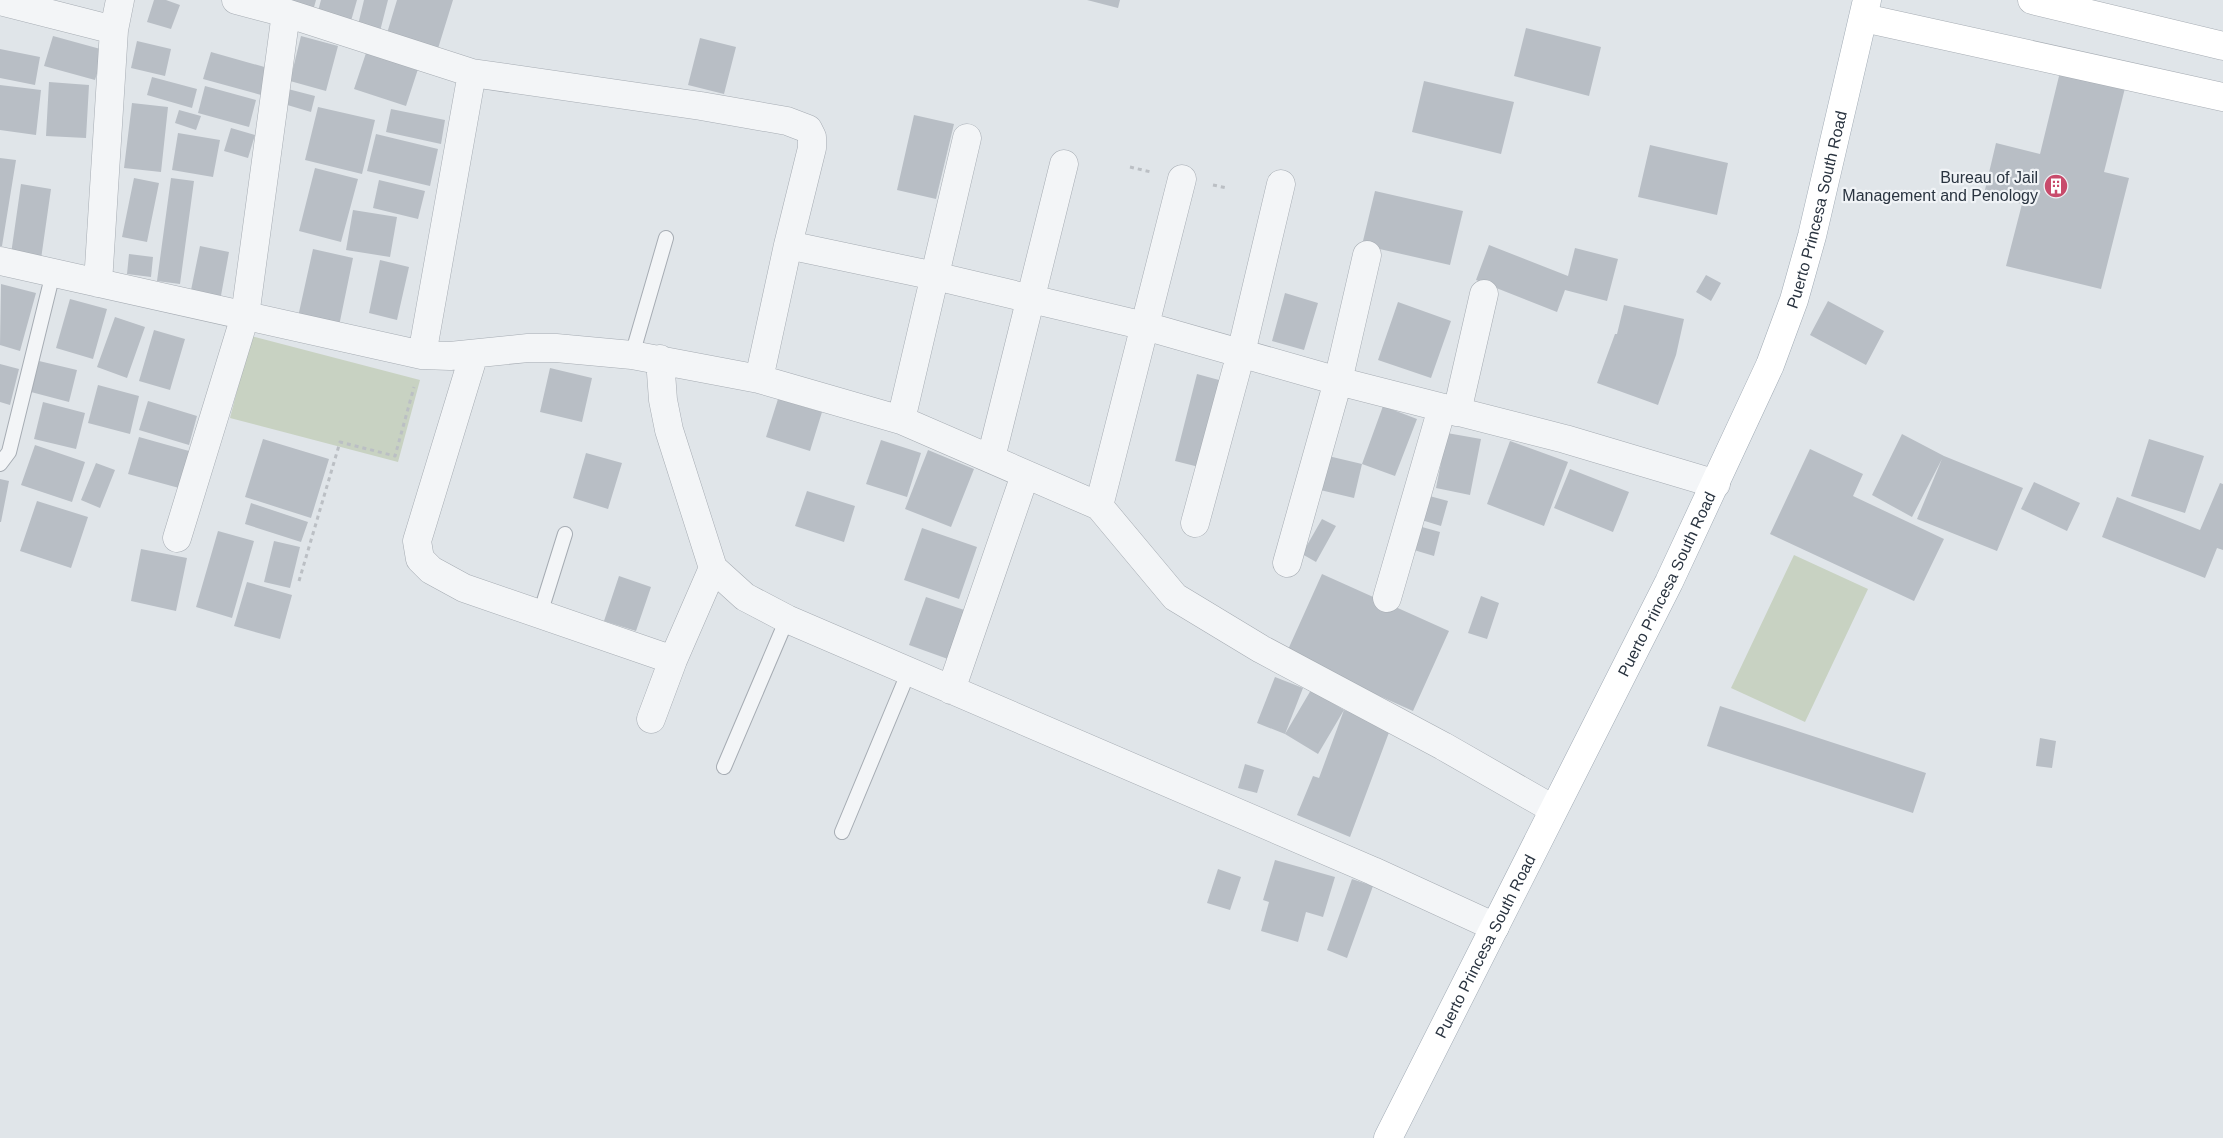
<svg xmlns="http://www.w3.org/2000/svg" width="2223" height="1138" font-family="Arial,sans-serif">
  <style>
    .green { fill: #c8d2c2 }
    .building { fill: #b8bec5 }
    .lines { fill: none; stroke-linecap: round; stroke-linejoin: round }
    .lane-casing { stroke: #a6acb3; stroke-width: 16 }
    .street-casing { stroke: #a6acb3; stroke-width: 29 }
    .secondary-casing { stroke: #a6acb3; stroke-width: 29 }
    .primary-casing { stroke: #a0aab4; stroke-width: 29 }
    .path { stroke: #bbbfc4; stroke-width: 3; stroke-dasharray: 4 4; stroke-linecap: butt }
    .lane { stroke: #f3f5f7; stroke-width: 14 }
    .street { stroke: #f3f5f7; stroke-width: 28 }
    .secondary { stroke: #fff; stroke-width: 28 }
    .primary { stroke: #fff; stroke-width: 28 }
    .labels { text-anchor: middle; stroke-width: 4.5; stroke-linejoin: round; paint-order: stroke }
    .poi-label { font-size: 16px; fill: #2a3440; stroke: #f0f3f6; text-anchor: end }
    .street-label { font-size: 16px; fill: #2a3440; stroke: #f0f3f6 }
  </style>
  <rect width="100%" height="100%" fill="#e0e5e9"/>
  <path class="green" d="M 251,336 L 420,380 L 398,462 L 230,418 Z
    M 1794,555 L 1868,589 L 1805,722 L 1731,688 Z"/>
  <path class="building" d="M 154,0 L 166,0 L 180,5 L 171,29 L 147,22 Z
    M 287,0 L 316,0 L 311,18 Z
    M 321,0 L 357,0 L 351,21 L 318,11 Z
    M 364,0 L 388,0 L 379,35 L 357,29 Z
    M 397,0 L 453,0 L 436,55 L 385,40 Z
    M 1087,0 L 1120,0 L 1118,8 Z
    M 1526,28 L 1601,47 L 1589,96 L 1514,76 Z
    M 53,36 L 104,50 L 95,80 L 44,66 Z
    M 301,36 L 338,46 L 326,91 L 290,81 Z
    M 700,38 L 736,47 L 724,94 L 688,85 Z
    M 137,41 L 171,49 L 165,76 L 131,68 Z
    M 0,49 L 40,57 L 35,85 L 0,78 Z
    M 211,52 L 268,68 L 261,95 L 203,79 Z
    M 366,53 L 418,69 L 406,106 L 354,89 Z
    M 2060,72 L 2125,88 L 2104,172 L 2129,178 L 2101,289 L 2006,266 L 2022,204 L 1984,194 L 1996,143 L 2040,154 Z
    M 152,77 L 197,89 L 192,108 L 147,95 Z
    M 1424,81 L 1514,102 L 1501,154 L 1412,132 Z
    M 49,82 L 89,85 L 86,138 L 46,136 Z
    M 0,85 L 41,90 L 36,135 L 0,130 Z
    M 205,86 L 256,100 L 249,127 L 198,113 Z
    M 288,89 L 315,96 L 311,112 L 284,104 Z
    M 132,103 L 168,107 L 161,172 L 124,168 Z
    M 318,107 L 375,120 L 362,174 L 305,160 Z
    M 391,109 L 445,120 L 441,144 L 386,132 Z
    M 179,110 L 201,116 L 196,130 L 175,123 Z
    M 914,115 L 954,124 L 936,199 L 897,190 Z
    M 231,128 L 255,135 L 248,158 L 224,151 Z
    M 178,133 L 220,140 L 213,177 L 172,170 Z
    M 376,134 L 438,149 L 430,186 L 367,171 Z
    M 1650,145 L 1728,163 L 1717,215 L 1638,197 Z
    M 0,158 L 16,160 L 2,246 L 0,246 Z
    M 315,168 L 358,179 L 341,242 L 299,231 Z
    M 134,178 L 159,183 L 147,242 L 122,237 Z
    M 171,178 L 194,181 L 180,284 L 157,281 Z
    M 379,180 L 425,191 L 418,219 L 373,208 Z
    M 21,184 L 51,189 L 41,259 L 11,254 Z
    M 1375,191 L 1463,211 L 1450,265 L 1362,245 Z
    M 353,210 L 397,217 L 390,257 L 346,250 Z
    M 1489,245 L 1568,276 L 1575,248 L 1618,259 L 1607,301 L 1565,290 L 1557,312 L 1476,280 Z
    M 200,246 L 229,252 L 220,301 L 190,295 Z
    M 313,249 L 353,258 L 339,326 L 298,317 Z
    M 129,254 L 153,257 L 151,277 L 127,274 Z
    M 380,260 L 409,267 L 397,320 L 369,313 Z
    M 1706,275 L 1721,283 L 1711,301 L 1696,292 Z
    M 1,284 L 36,293 L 20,351 L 0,345 Z
    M 1285,293 L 1318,303 L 1304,350 L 1272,341 Z
    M 70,299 L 107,309 L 93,359 L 56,348 Z
    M 1828,301 L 1884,331 L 1866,365 L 1810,335 Z
    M 1398,302 L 1451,321 L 1431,378 L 1378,360 Z
    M 1624,305 L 1684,319 L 1676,355 L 1658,405 L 1597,383 L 1615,334 L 1617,334 Z
    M 115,317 L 145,327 L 127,378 L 97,367 Z
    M 154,330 L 185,339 L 170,390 L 139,381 Z
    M 39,361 L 77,370 L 69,402 L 31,392 Z
    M 0,364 L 19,369 L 10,405 L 0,402 Z
    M 550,368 L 592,378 L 582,422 L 540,412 Z
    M 1197,374 L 1230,383 L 1207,469 L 1175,461 Z
    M 98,385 L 139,396 L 130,434 L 88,423 Z
    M 778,399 L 822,412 L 810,451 L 766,437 Z
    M 148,401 L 197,416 L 189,445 L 139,430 Z
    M 43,402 L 85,413 L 76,449 L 34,439 Z
    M 1383,406 L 1417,419 L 1395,476 L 1362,464 Z
    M 1447,433 L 1481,439 L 1470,495 L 1436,488 Z
    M 1902,434 L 1944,456 L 2023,488 L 1997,551 L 1917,519 L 1942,459 L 1912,517 L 1872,495 Z
    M 139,437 L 189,451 L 179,488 L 128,474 Z
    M 263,439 L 329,459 L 311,518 L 245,497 Z
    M 2149,439 L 2204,456 L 2185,513 L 2131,496 Z
    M 881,440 L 921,453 L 907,497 L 866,484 Z
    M 1510,441 L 1568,462 L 1544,526 L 1487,504 Z
    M 35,445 L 85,462 L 72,502 L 21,485 Z
    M 1810,449 L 1863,474 L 1853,496 L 1944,539 L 1914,601 L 1770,534 Z
    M 928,450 L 974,469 L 951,527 L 905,509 Z
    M 586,453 L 622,463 L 608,509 L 573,498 Z
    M 1324,455 L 1362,464 L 1354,498 L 1316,489 Z
    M 96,463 L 115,470 L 100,508 L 81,500 Z
    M 1570,469 L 1629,492 L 1613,532 L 1554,508 Z
    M 0,479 L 9,481 L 1,522 L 0,522 Z
    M 2034,482 L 2080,503 L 2067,531 L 2021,509 Z
    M 2220,483 L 2223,484 L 2223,550 L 2217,548 L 2205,578 L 2102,537 L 2117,497 L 2200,530 Z
    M 807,491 L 855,506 L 844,542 L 795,526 Z
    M 1422,494 L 1448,501 L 1441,526 L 1415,518 Z
    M 37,501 L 88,517 L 71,568 L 20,551 Z
    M 251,503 L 308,522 L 301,542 L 245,524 Z
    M 1322,519 L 1336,526 L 1316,562 L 1302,554 Z
    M 1411,524 L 1440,532 L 1434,556 L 1404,547 Z
    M 922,528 L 977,547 L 959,599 L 904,580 Z
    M 218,531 L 254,541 L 232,618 L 196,607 Z
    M 274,541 L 300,547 L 290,588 L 264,582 Z
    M 141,549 L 187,558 L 176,611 L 131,601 Z
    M 1322,574 L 1449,631 L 1413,711 L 1286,654 Z
    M 619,576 L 651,587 L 636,631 L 604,621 Z
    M 247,582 L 292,595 L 280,639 L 234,626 Z
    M 1481,596 L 1499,603 L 1487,639 L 1468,633 Z
    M 926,597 L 976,614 L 959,663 L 909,645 Z
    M 1275,677 L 1303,688 L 1285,734 L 1257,723 Z
    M 1311,690 L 1344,710 L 1318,754 L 1285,734 Z
    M 1720,706 L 1926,773 L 1913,813 L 1707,746 Z
    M 1344,710 L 1391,727 L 1350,837 L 1297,815 L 1313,776 L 1319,778 Z
    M 2040,738 L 2056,741 L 2052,768 L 2036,766 Z
    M 1245,764 L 1264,770 L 1257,793 L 1238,788 Z
    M 1275,860 L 1335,877 L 1323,917 L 1306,912 L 1298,942 L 1261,931 L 1269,902 L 1263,900 Z
    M 1218,869 L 1241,877 L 1230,910 L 1207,903 Z
    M 1352,879 L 1373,886 L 1347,958 L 1327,950 Z"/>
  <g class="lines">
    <g class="lane-casing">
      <path id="lane" d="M 632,355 L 666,238
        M 0,464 L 9,452 L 53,273
        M 540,614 L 565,534
        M 724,767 L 787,619
        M 842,832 L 909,671"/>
    </g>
    <g class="street-casing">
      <path id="street" d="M 236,0 L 286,13 L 472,73 L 701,106 L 787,121 L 808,129 L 812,137 L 812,148 L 788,245 L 759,379
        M 0,1 L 114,30
        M 788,245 L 935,276 L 1145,326 L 1338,381 L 1565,439 L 1716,484
        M 0,261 L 422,355 L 450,356 L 528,348 L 556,348 L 632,355 L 759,379 L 901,420 L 1099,506 L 1175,597 L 1261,649 L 1443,746 L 1553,809
        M 98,283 L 114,30 L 120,0
        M 474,354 L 417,541 L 420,559 L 431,570 L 464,588 L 673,660
        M 422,355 L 472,73
        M 660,359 L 663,400 L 669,430 L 713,568 L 745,597 L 787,619 L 1373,871 L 1495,927
        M 1457,412 L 1484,294
        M 901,420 L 967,138
        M 991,458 L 1064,164
        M 1099,506 L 1182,179
        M 1195,523 L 1241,353 L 1281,184
        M 177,538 L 245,316 L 286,13
        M 1287,563 L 1338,381 L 1367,255
        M 1387,598 L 1442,408
        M 951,690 L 1025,475
        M 651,719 L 673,660 L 713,568"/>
    </g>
    <g class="secondary-casing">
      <path id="secondary" d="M 2032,0 L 2223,46
        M 1864,18 L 2223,97"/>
    </g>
    <g class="primary-casing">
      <g id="primary">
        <path id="s1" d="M 1388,1138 L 1669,582 L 1770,365 L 1794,300 L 1812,236 L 1867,0"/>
      </g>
    </g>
    <path class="path" d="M 1130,167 L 1151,172
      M 1213,185 L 1227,188
      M 299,581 L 340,442 L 395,456 L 414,387"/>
    <use href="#lane" class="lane"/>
    <use href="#street" class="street"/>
    <use href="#secondary" class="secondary"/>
    <use href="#primary" class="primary"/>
  </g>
  <defs>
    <g id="building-disc" transform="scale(1.25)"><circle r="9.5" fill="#c84b6c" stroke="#f0f3f6"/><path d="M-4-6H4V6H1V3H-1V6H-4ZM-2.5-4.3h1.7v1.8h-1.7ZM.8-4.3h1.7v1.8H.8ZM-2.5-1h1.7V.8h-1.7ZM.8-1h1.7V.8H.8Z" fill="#fff"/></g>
  </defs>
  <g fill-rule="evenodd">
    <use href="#building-disc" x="2056" y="186"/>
  </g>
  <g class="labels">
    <g class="poi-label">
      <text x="2038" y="183">Bureau of Jail<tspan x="2038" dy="18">Management and Penology</tspan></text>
    </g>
    <g class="street-label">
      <text dy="6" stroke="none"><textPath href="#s1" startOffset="1025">Puerto Princesa South Road</textPath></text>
      <text dy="6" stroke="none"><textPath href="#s1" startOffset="620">Puerto Princesa South Road</textPath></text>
      <text dy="6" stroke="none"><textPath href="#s1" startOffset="215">Puerto Princesa South Road</textPath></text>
    </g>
  </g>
</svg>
